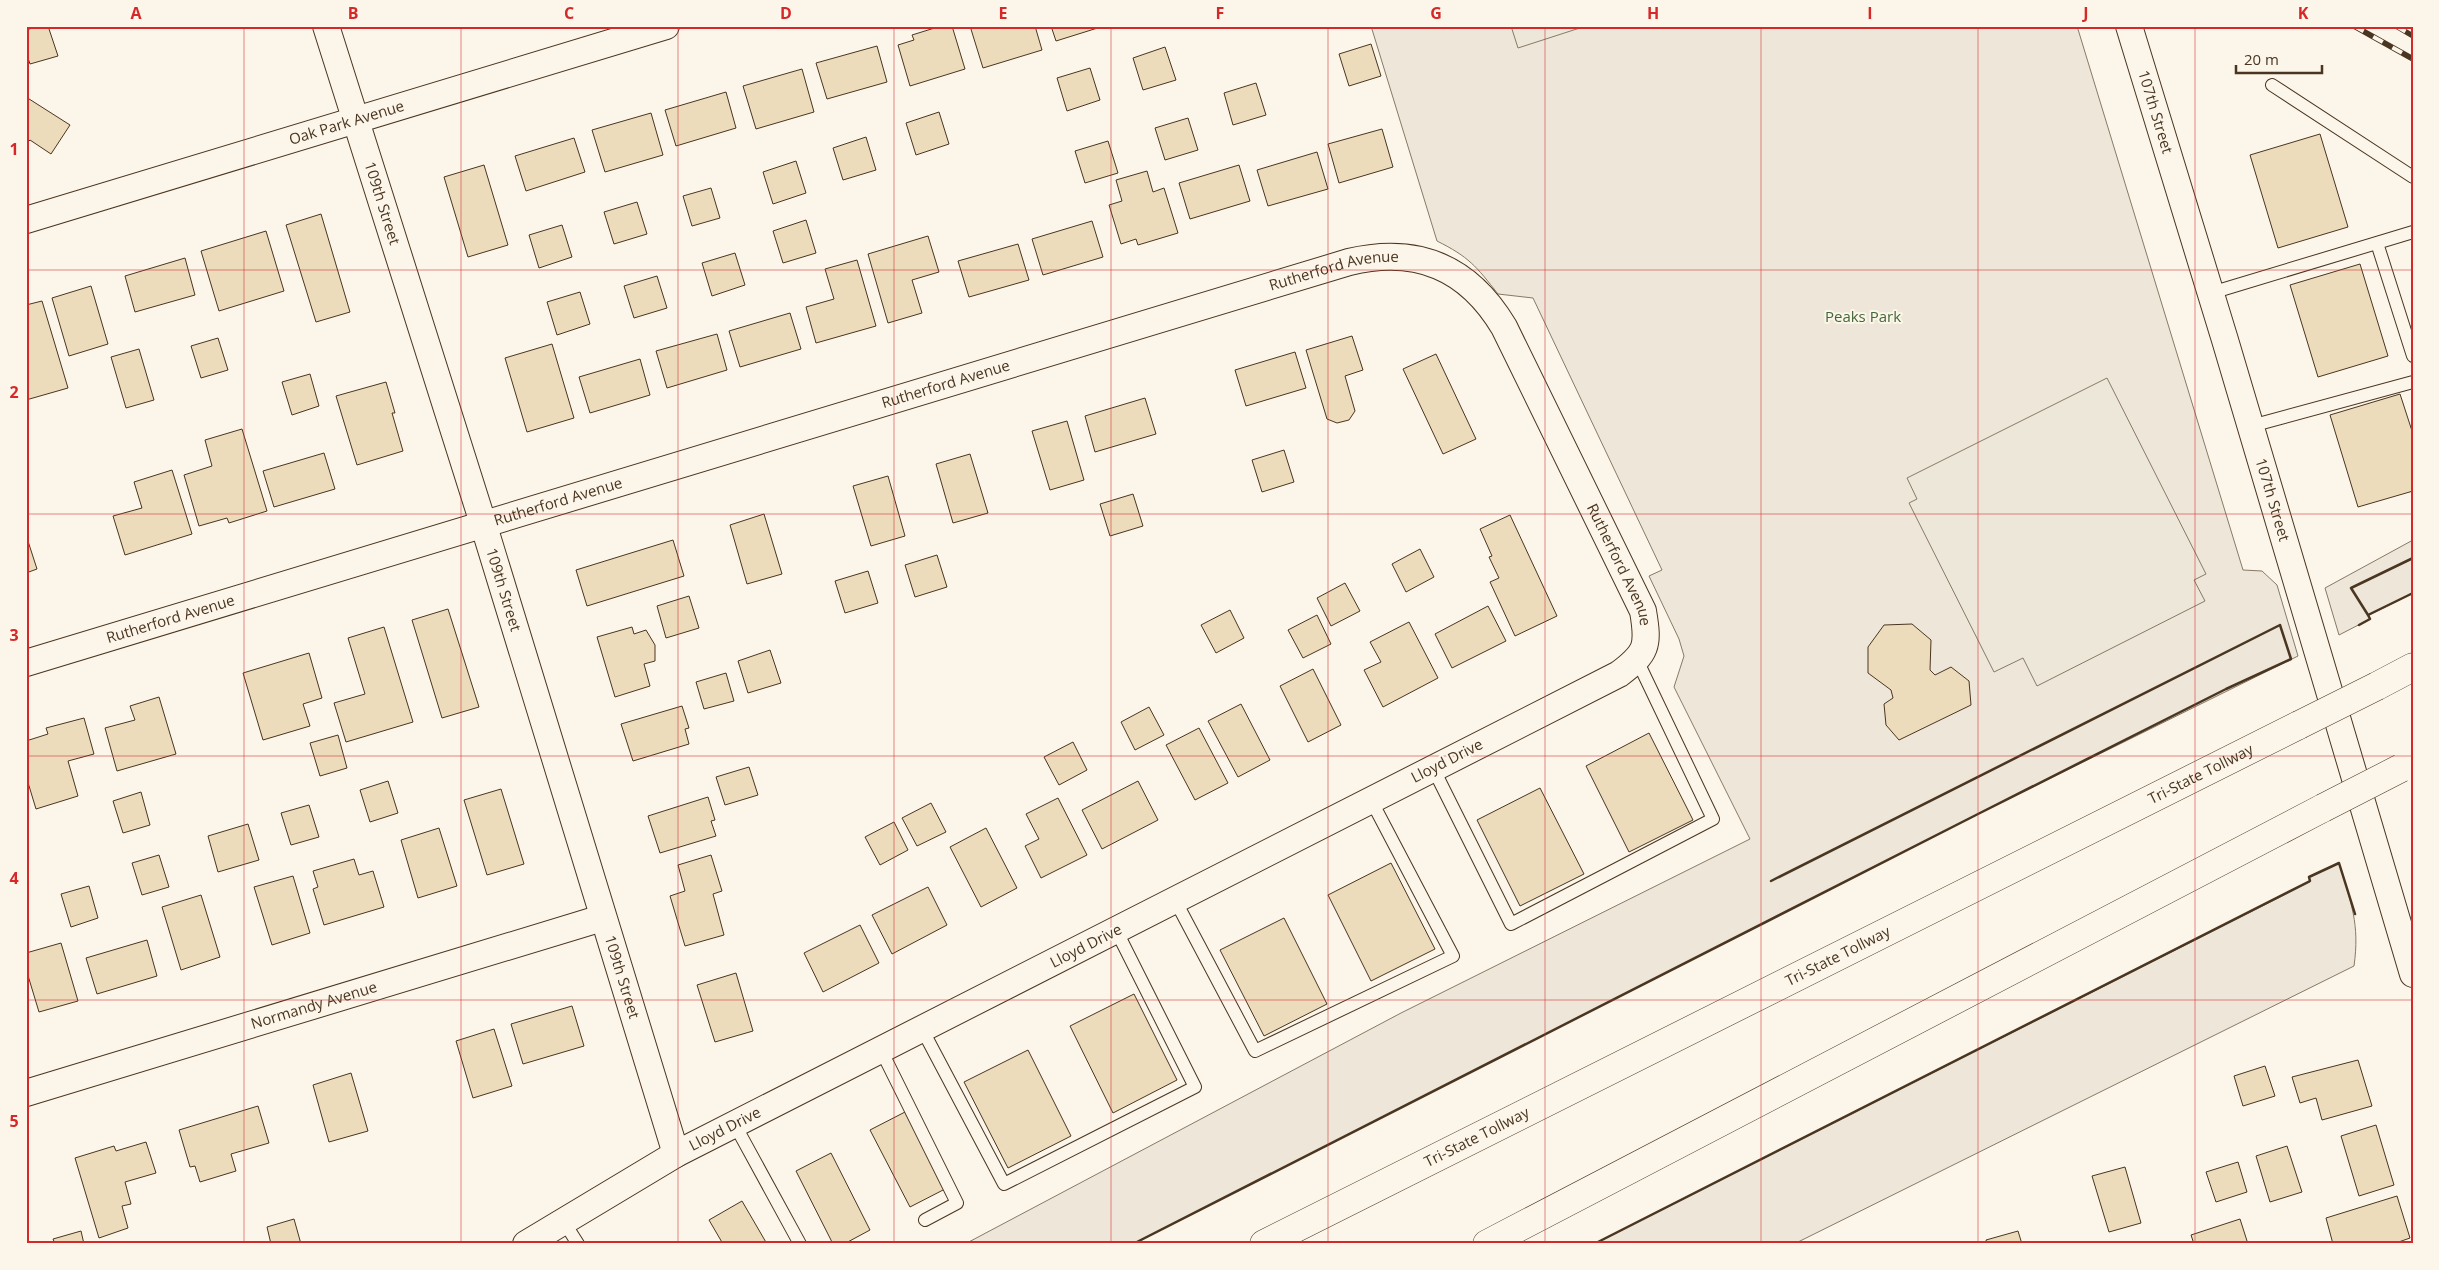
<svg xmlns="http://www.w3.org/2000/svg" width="2439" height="1270" font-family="'Open Sans',sans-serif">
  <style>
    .green { fill: #ede6d9; stroke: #887966 }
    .parking { fill: #ede7d9; stroke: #887966 }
    .building { fill: #ecdcbc; stroke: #4a3520 }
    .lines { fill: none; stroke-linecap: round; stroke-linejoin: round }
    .service-casing { stroke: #4a3520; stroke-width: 14 }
    .minor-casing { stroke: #4a3520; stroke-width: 28 }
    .motorway-casing { stroke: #4a3520; stroke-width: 29 }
    .service { stroke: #fbf6e9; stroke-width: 12 }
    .minor { stroke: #fbf6e9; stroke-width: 26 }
    .motorway { stroke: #fbf6e9; stroke-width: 28 }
    .rail-casing { stroke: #4a3520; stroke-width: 5.5 }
    .rail { stroke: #fbf6e9; stroke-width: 4; stroke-dasharray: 11; stroke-linecap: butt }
    .motorway-bridge-casing { stroke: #4a3520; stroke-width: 29; stroke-linecap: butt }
    .motorway-bridge { stroke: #fbf6e9; stroke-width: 28 }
    .wall { stroke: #4a3520; stroke-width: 2.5 }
    .grid { fill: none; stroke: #d62828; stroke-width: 1; stroke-opacity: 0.55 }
    .labels { text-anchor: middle; stroke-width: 4; stroke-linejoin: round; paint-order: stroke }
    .street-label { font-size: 15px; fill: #4a3520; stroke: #fbf6e9 }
    .park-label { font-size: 15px; fill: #436837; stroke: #fbf6e9 }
    .neatline { fill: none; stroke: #d62828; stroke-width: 2 }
    .grid-label { font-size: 16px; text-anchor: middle; font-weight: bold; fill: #d62828 }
  </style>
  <rect width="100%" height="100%" fill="#fbf6e9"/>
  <path class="green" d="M 1371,26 L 2077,26 L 2243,570 L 2262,571 L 2277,585 L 2298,656 L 1978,814 L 1133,1244 L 965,1244 L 1401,1013 L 1750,839 L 1674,687 L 1684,656 L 1679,639 L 1649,576 L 1662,570 L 1533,298 L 1498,294 C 1476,266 1469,257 1437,241 Z
    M 2413,540 L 2413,593 L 2369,615 L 2370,619 L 2339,635 L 2325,588 Z
    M 2339,863 C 2351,903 2360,924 2354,966 L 1794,1244 L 1594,1244 L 2310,882 L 2309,877 Z"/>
  <path class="parking" d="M 1511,26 L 1586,26 L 1518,48 Z
    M 2107,378 L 2206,574 L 2194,580 L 2205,601 L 2037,686 L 2023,658 L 1994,672 L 1909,503 L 1917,499 L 1907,478 Z"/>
  <path class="building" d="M 39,26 L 48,26 L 58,56 L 30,64 L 26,52 L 26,30 Z
    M 941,26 L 952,26 L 965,69 L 910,86 L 898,45 L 914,40 L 912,35 Z
    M 970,26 L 1035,26 L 1042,50 L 983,68 Z
    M 1051,26 L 1104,26 L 1056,41 Z
    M 1371,44 L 1381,76 L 1349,86 L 1339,54 Z
    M 877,46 L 887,82 L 827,99 L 816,63 Z
    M 1165,47 L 1176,80 L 1143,90 L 1133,58 Z
    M 1090,68 L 1100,100 L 1067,111 L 1057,78 Z
    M 802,69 L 814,112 L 756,129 L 743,86 Z
    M 1256,83 L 1266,115 L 1233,125 L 1224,93 Z
    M 726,92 L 736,128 L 676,146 L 665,110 Z
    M 26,97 L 70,125 L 51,154 L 30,140 L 26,144 Z
    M 939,112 L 949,144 L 916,155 L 906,123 Z
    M 651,113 L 663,155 L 605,172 L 592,130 Z
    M 1188,118 L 1198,150 L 1165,160 L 1155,128 Z
    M 1382,129 L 1393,167 L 1339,183 L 1328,144 Z
    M 2320,134 L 2348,227 L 2278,248 L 2250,155 Z
    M 866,137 L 876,170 L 843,180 L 833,148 Z
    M 574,138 L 585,172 L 526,191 L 515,156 Z
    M 1108,141 L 1118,173 L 1085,183 L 1075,151 Z
    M 1317,152 L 1328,189 L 1268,206 L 1257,170 Z
    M 796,161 L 806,193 L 773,204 L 763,172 Z
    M 484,165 L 508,245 L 468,257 L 444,177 Z
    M 1239,165 L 1250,201 L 1190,219 L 1179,183 Z
    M 1147,171 L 1153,192 L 1164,188 L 1178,233 L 1138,245 L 1136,239 L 1121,244 L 1109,205 L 1122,201 L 1116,180 Z
    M 711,188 L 720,218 L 692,226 L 683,196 Z
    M 637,202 L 647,234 L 614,244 L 604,212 Z
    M 321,214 L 350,312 L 316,322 L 286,225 Z
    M 806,220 L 816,253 L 783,263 L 773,231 Z
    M 1092,221 L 1103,257 L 1043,275 L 1032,239 Z
    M 562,225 L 572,257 L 539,268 L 529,235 Z
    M 266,231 L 284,291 L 219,311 L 201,251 Z
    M 928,236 L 939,272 L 912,280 L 922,313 L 888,323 L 868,254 Z
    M 1018,244 L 1029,280 L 969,297 L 958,261 Z
    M 735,253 L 745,285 L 712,296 L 702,263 Z
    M 185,258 L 195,295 L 135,312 L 125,276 Z
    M 857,260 L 876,326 L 816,343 L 806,307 L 834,299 L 825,269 Z
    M 2360,264 L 2388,356 L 2318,377 L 2290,285 Z
    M 657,276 L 667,308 L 634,318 L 624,286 Z
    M 91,286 L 108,344 L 69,356 L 52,298 Z
    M 580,292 L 590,324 L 557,335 L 547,302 Z
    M 42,301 L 68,388 L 26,400 L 26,305 Z
    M 790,313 L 801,349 L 740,367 L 729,331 Z
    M 717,334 L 727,370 L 667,388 L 656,351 Z
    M 1352,336 L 1363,370 L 1345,376 L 1355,411 L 1349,420 L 1337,423 L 1327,419 L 1306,350 Z
    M 218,338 L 228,370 L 201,378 L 191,346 Z
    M 552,344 L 574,418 L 527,432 L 505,358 Z
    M 139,349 L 154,400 L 126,408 L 111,357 Z
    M 1295,352 L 1306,388 L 1246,406 L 1235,370 Z
    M 1436,354 L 1476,439 L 1443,454 L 1403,369 Z
    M 640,359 L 650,395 L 590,413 L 579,377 Z
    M 310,374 L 319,406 L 292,415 L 282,382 Z
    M 386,382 L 395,413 L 392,413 L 403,451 L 357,465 L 336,396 Z
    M 2400,394 L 2413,434 L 2413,491 L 2358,507 L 2330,415 Z
    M 1145,398 L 1156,434 L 1095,452 L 1085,416 Z
    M 1067,421 L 1084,480 L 1050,490 L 1032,431 Z
    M 242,429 L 267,511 L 229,523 L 227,518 L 199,526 L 184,475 L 212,466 L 205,440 Z
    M 1284,450 L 1294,482 L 1262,492 L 1252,460 Z
    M 324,453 L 335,489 L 274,507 L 263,471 Z
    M 970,454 L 988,513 L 953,523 L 936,464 Z
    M 172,470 L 192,534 L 125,555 L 113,516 L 142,508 L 134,482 Z
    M 888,476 L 905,536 L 871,546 L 853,486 Z
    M 1133,494 L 1143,526 L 1110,536 L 1100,504 Z
    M 764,514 L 782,574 L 747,584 L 730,525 Z
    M 1510,515 L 1557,616 L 1515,636 L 1490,582 L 1499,578 L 1489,557 L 1492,556 L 1480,529 Z
    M 26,535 L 37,569 L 26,573 Z
    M 673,540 L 684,576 L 587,606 L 576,570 Z
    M 1420,549 L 1434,577 L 1406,592 L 1392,564 Z
    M 937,555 L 947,587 L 915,597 L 905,565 Z
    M 868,571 L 878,603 L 845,613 L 835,581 Z
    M 1345,583 L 1360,611 L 1331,626 L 1317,598 Z
    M 689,596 L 699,628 L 666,638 L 657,606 Z
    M 1488,606 L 1506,641 L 1452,668 L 1435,634 Z
    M 448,609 L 479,707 L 442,718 L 412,620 Z
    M 1230,610 L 1244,638 L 1216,653 L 1201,625 Z
    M 1317,615 L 1331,644 L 1303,658 L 1288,630 Z
    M 1409,622 L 1438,678 L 1383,707 L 1364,670 L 1381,662 L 1370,642 Z
    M 1912,624 L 1931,640 L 1930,670 L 1935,675 L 1951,667 L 1969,681 L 1971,705 L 1899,740 L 1886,725 L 1884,704 L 1893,698 L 1891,690 L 1868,673 L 1868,647 L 1884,625 Z
    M 384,627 L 413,722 L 346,742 L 334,703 L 365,694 L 348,638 Z
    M 632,627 L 634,634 L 646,630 L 655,645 L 655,661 L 644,664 L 650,686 L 615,697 L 597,637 Z
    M 770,650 L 781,683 L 748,693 L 738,661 Z
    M 309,653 L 322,698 L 303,704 L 310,726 L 263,740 L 243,673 Z
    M 1313,669 L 1341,725 L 1308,742 L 1280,686 Z
    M 726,673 L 734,701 L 704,709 L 696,682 Z
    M 159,697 L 176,754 L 117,771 L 105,728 L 135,720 L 130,706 Z
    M 1241,704 L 1270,760 L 1238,777 L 1208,721 Z
    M 682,706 L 689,728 L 685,729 L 689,744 L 633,761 L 621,724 Z
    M 1149,707 L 1164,735 L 1135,750 L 1121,722 Z
    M 84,718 L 94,754 L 68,761 L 78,796 L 36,809 L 26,776 L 26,741 L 48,734 L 46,728 Z
    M 1199,728 L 1228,783 L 1195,800 L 1166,745 Z
    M 1649,733 L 1693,820 L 1629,852 L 1586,766 Z
    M 338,735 L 347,768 L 320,776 L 310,743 Z
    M 1073,742 L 1087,770 L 1059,785 L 1044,757 Z
    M 749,767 L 758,795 L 725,805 L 716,777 Z
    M 388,781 L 398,813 L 370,822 L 360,790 Z
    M 1138,781 L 1158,820 L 1102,849 L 1082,810 Z
    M 1540,788 L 1584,874 L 1520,906 L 1477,820 Z
    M 501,789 L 524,864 L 487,875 L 464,800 Z
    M 141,792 L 150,825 L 123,833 L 113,801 Z
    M 708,797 L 715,820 L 711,821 L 716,836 L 660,853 L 648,816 Z
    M 1058,798 L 1087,855 L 1041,878 L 1025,846 L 1039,839 L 1026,814 Z
    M 931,803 L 946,832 L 917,846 L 902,818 Z
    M 309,805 L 319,837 L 291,845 L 281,813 Z
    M 894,822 L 908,850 L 880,865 L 865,837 Z
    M 248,824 L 259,860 L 218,872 L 208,836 Z
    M 439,828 L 457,886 L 418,898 L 401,840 Z
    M 986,828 L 1017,888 L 981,907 L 950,847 Z
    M 159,855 L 169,887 L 142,895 L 132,863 Z
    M 711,855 L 722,891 L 713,894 L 724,935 L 685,946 L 670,896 L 685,891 L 678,865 Z
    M 354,859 L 359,875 L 373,871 L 384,907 L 324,925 L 313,889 L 318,887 L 313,871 Z
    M 1391,863 L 1435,949 L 1371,981 L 1328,895 Z
    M 293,876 L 310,933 L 272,945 L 254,887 Z
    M 89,886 L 98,918 L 71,927 L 61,894 Z
    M 928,887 L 947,925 L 892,954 L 872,915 Z
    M 201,895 L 220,957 L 181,970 L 162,907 Z
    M 1284,918 L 1327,1004 L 1264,1036 L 1220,950 Z
    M 860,925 L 879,963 L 823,992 L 804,953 Z
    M 147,940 L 157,976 L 97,994 L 86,958 Z
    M 61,943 L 78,1001 L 39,1012 L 26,969 L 26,953 Z
    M 736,973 L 753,1031 L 715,1042 L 697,985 Z
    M 1134,994 L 1177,1080 L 1113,1113 L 1070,1026 Z
    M 572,1006 L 584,1046 L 523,1064 L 511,1024 Z
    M 494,1029 L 512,1086 L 473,1098 L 456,1041 Z
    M 1028,1050 L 1071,1136 L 1008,1168 L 964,1082 Z
    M 2358,1060 L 2372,1106 L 2322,1120 L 2316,1098 L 2300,1103 L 2292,1077 Z
    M 2265,1066 L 2275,1096 L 2243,1106 L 2234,1076 Z
    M 351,1073 L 368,1131 L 329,1142 L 313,1085 Z
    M 258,1106 L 269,1143 L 231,1154 L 236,1171 L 200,1182 L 195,1166 L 190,1167 L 179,1130 Z
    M 905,1112 L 945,1189 L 910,1207 L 870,1130 Z
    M 2376,1125 L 2394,1185 L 2359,1196 L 2341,1136 Z
    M 146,1142 L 156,1173 L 125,1182 L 131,1204 L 122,1206 L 128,1228 L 99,1238 L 75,1158 L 114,1146 L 116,1151 Z
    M 2287,1146 L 2302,1192 L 2270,1202 L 2256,1156 Z
    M 831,1153 L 870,1230 L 844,1244 L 833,1244 L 796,1171 Z
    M 2238,1162 L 2247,1192 L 2216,1202 L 2206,1172 Z
    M 2125,1167 L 2141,1223 L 2109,1232 L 2092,1176 Z
    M 2397,1196 L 2410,1238 L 2393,1244 L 2333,1244 L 2326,1218 Z
    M 742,1201 L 767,1244 L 723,1244 L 709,1220 Z
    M 294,1219 L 301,1244 L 271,1244 L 267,1227 Z
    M 2240,1219 L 2248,1244 L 2194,1244 L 2191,1235 Z
    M 81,1231 L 84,1244 L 55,1244 L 53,1239 Z
    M 2018,1231 L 2022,1244 L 1987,1244 L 1986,1240 Z"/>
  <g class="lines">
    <g class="service-casing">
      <path id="service" d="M 2272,85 L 2413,177
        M 2377,243 L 2413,356
        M 2211,293 L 2413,232
        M 2251,426 L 2413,382
        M 1433,768 L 1511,924 L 1713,819 L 1637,660
        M 1175,900 L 1255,1051 L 1453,956 L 1371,800
        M 922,1029 L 1004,1184 L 1195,1087 L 1116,930
        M 881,1050 L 957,1203 L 925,1220
        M 735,1125 L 800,1244
        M 564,1222 L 578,1244"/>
    </g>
    <g class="minor-casing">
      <g id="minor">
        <path id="s1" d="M 326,26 L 483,523 L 676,1154"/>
        <path id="s2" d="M 2129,26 L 2225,340 L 2413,974"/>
        <path id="s3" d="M 26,220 L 666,26"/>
        <path id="s4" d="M 26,663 L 1349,262 C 1417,246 1468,267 1504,327 L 1643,611 C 1649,646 1647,653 1619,674 L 676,1154 L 526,1244"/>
        <path id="s5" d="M 26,1093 L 602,918"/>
      </g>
    </g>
    <g class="motorway-casing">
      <g id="motorway">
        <path d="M 2377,686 L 2413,667"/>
        <path id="s6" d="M 1264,1244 L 2299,725"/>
        <path d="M 1487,1244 L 2323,808"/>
      </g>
    </g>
    <use href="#service" class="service"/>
    <use href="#minor" class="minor"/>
    <use href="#motorway" class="motorway"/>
    <g class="rail-casing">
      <path id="rail" d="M 2354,26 L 2413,59
        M 2396,26 L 2413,36"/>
    </g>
    <use href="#rail" class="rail"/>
    <g class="motorway-bridge-casing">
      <path id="motorway-bridge" d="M 2299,725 L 2377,686
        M 2323,808 L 2401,768"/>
    </g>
    <use href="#motorway-bridge" class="motorway-bridge"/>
    <path class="wall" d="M 2368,615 L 2351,588 L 2413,558
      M 2359,625 L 2370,619 L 2368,615 L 2413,593
      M 1133,1244 L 1978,814 L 2226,689 L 2291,659 L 2280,625 L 1771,881
      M 1594,1244 L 2310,881 L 2309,877 L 2339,863 L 2355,914"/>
  </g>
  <path class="grid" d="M 244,26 L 244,1244M 461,26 L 461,1244M 678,26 L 678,1244M 894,26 L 894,1244M 1111,26 L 1111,1244M 1328,26 L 1328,1244M 1545,26 L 1545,1244M 1761,26 L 1761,1244M 1978,26 L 1978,1244M 2195,26 L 2195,1244M 26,270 L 2413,270M 26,514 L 2413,514M 26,756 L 2413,756M 26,1000 L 2413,1000"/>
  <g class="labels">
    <g class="street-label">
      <text dy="5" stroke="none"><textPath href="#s2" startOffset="90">107th Street</textPath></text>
      <text dy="5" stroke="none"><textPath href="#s3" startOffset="335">Oak Park Avenue</textPath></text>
      <text dy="5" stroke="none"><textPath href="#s1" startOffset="186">109th Street</textPath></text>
      <text dy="5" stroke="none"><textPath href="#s4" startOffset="1366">Rutherford Avenue</textPath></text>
      <text dy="5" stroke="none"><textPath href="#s4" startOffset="961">Rutherford Avenue</textPath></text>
      <text dy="5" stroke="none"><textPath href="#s2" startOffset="495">107th Street</textPath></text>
      <text dy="5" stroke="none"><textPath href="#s4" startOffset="556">Rutherford Avenue</textPath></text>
      <text dy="5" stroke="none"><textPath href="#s4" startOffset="1829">Rutherford Avenue</textPath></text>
      <text dy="5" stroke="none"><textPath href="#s1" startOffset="591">109th Street</textPath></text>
      <text dy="5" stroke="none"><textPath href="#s4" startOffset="151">Rutherford Avenue</textPath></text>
      <text transform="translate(1447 761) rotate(-27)" y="5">Lloyd Drive</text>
      <text dy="5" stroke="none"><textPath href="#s6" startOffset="1048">Tri-State Tollway</textPath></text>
      <text transform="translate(1086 946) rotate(-27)" y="5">Lloyd Drive</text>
      <text dy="5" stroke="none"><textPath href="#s6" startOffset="642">Tri-State Tollway</textPath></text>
      <text dy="5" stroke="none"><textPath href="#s1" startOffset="996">109th Street</textPath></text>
      <text dy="5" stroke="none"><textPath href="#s5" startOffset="301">Normandy Avenue</textPath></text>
      <text transform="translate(725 1129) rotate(-27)" y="5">Lloyd Drive</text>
      <text dy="5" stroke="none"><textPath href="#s6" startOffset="238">Tri-State Tollway</textPath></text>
    </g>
    <g class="park-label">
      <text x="1863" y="322">Peaks Park</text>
    </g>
  </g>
  <rect width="2439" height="1270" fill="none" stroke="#fbf6e9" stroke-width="55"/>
  <path d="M2236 65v8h86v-8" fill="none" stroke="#4a3520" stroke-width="2.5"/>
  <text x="2244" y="65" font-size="15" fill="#4a3520" stroke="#fbf6e9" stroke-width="4" paint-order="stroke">20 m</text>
  <rect x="28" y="28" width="2384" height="1214" class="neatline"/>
  <g class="grid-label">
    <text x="136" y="19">A</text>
    <text x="353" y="19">B</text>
    <text x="569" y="19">C</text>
    <text x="786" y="19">D</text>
    <text x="1003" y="19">E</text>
    <text x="1220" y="19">F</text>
    <text x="1436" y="19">G</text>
    <text x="1653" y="19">H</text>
    <text x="1870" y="19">I</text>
    <text x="2086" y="19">J</text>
    <text x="2303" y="19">K</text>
    <text x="14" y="155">1</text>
    <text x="14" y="398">2</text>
    <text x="14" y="641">3</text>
    <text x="14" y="884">4</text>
    <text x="14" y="1127">5</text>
  </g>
</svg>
